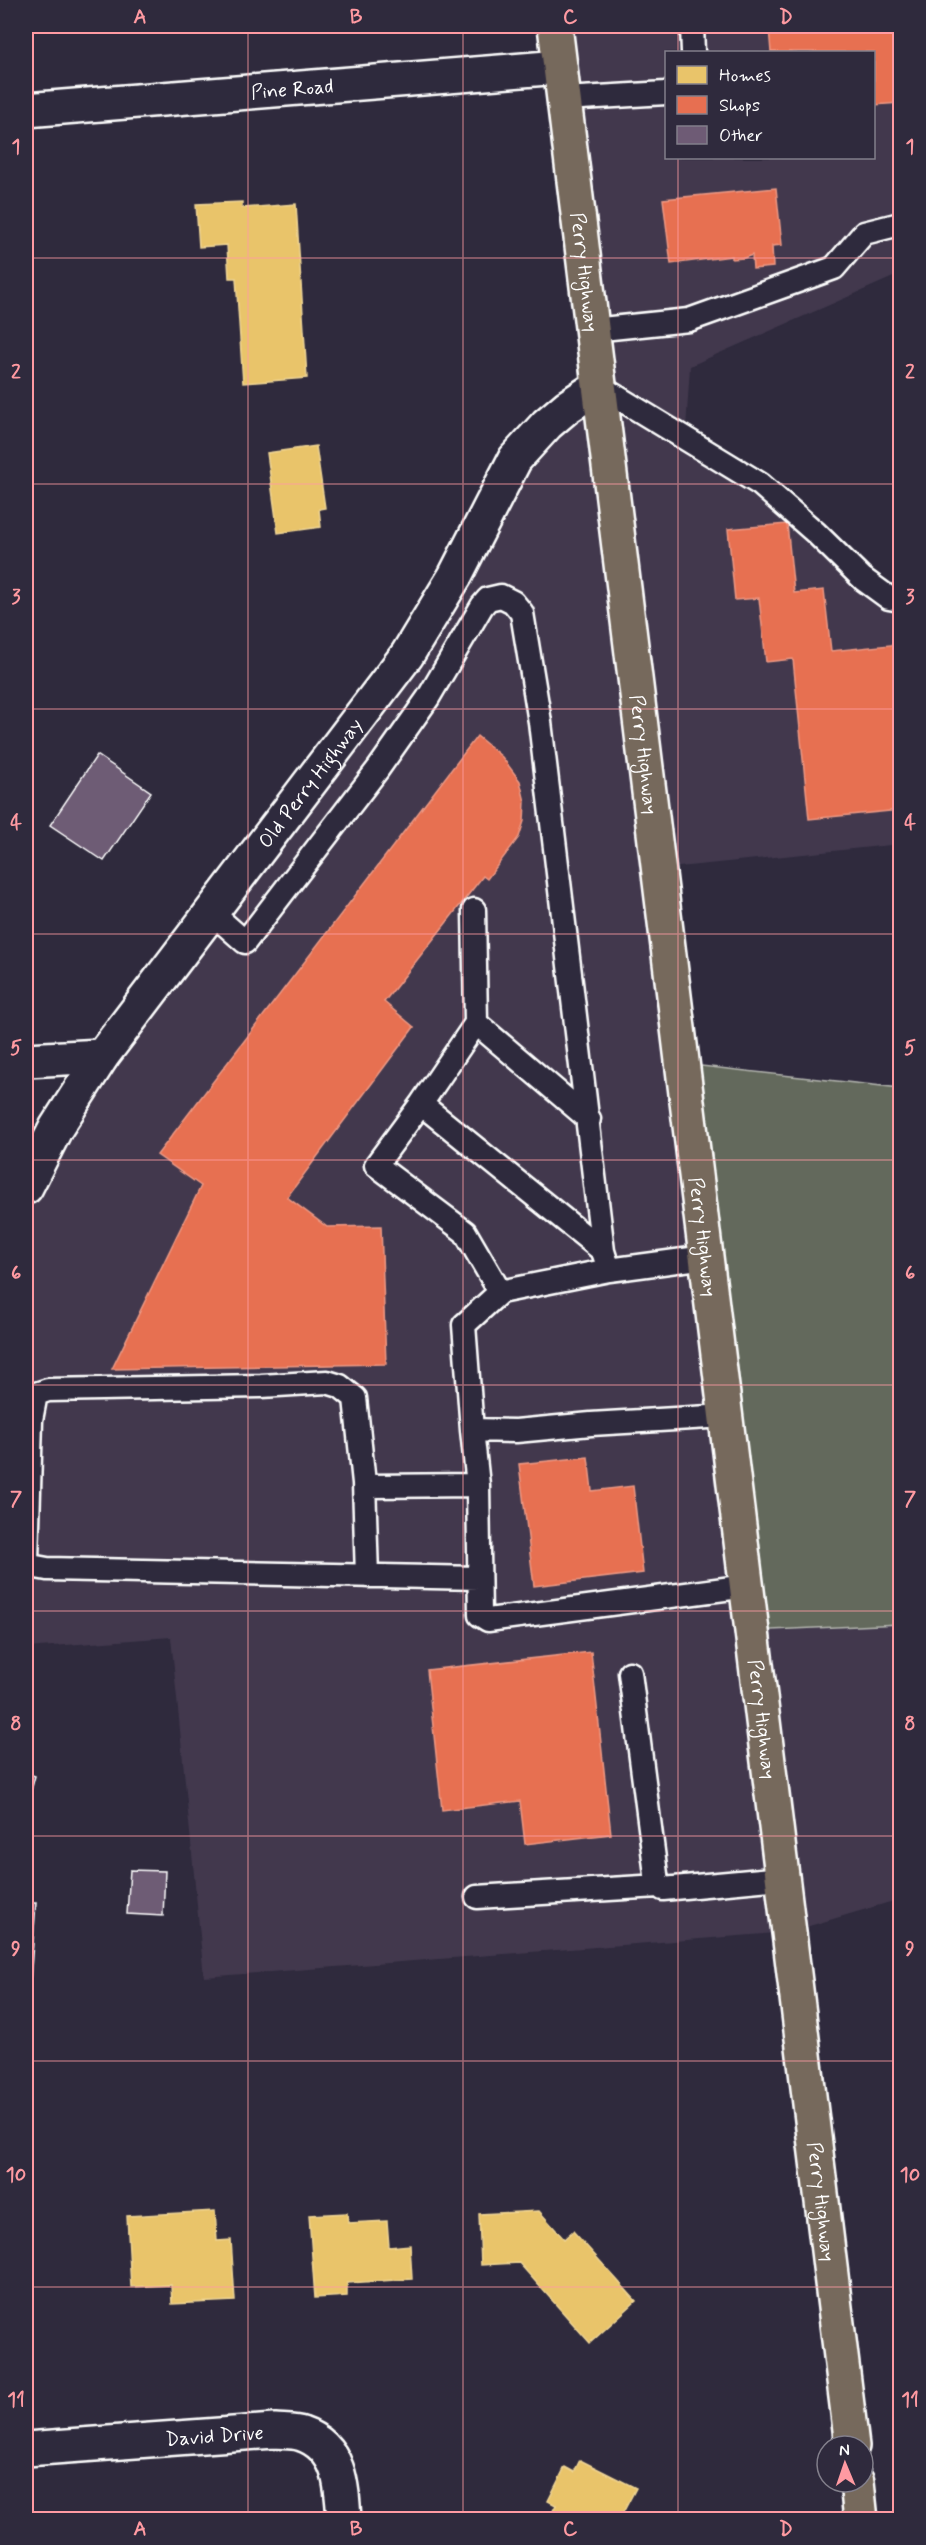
<svg xmlns="http://www.w3.org/2000/svg" width="926" height="2545" font-family="Mynerve,sans-serif">
  <style>
    .built { fill: #42394e; fill-rule: evenodd }
    .green { fill: #64695c; stroke: #b2b4ae; stroke-width: 1.5 }
    .homes { fill: #e9c46a; stroke: #f0d697; stroke-width: 1.5 }
    .shops { fill: #e76f51; stroke: #ee9a85; stroke-width: 1.5 }
    .building { fill: #6e5b75; stroke: #fff; stroke-width: 1.5 }
    .lines { fill: none; stroke-linecap: round; stroke-linejoin: round }
    .service-casing { stroke: #fff; stroke-width: 27 }
    .minor-casing { stroke: #fff; stroke-width: 38 }
    .tertiary-casing { stroke: #fff; stroke-width: 38 }
    .primary-casing { stroke: #fff; stroke-width: 38 }
    .service { stroke: #2f2a3d; stroke-width: 22 }
    .minor { stroke: #2f2a3d; stroke-width: 33 }
    .tertiary { stroke: #2f2a3d; stroke-width: 33 }
    .primary { stroke: #76695c; stroke-width: 33 }
    .grid { fill: none; stroke: #ff9aa2; stroke-width: 1.5; stroke-opacity: 0.55 }
    .labels { text-anchor: middle; stroke-width: 6; stroke-linejoin: round; paint-order: stroke }
    .street-label { font-size: 20px; fill: #fff; stroke: #2f2a3d }
    .neatline { fill: none; stroke: #ff9aa2; stroke-width: 2 }
    .grid-label { font-size: 20px; text-anchor: middle; font-weight: bold; fill: #ff9aa2 }
  </style>
  <rect width="100%" height="100%" fill="#2f2a3d"/>
  <filter id="ink" filterUnits="userSpaceOnUse"><feTurbulence type="fractalNoise" baseFrequency=".0167" numOctaves="2"/><feDisplacementMap in="SourceGraphic" scale="12" xChannelSelector="R" yChannelSelector="G"/><feConvolveMatrix kernelMatrix="1 2 1 2 8 2 1 2 1" color-interpolation-filters="sRGB"/></filter>
  <g filter="url(#ink)">
    <path class="built" d="M 555,26 L 900,26 L 900,274 L 690,366 L 685,444 L 812,542 L 900,604 L 900,844 L 659,869 L 753,1631 L 900,1624 L 900,1899 L 789,1932 L 204,1977 L 171,1637 L 26,1648 L 26,1187 L 407,655 L 502,482 L 599,386 ZM 666,52 L 874,52 L 874,158 L 666,158 Z"/>
    <path class="green" d="M 683,1064 L 900,1088 L 900,1624 L 752,1631 Z"/>
    <path class="homes" d="M 242,202 L 242,208 L 296,204 L 307,378 L 243,383 L 236,278 L 229,278 L 227,245 L 199,247 L 196,204 Z
      M 316,446 L 325,508 L 319,509 L 321,527 L 278,533 L 267,453 Z
      M 215,2211 L 217,2241 L 231,2240 L 235,2301 L 172,2304 L 171,2285 L 131,2287 L 127,2216 Z
      M 539,2211 L 564,2239 L 573,2231 L 636,2301 L 590,2343 L 519,2263 L 481,2265 L 479,2214 Z
      M 347,2213 L 348,2223 L 387,2221 L 389,2247 L 410,2245 L 412,2279 L 347,2283 L 347,2296 L 315,2298 L 309,2215 Z
      M 580,2460 L 636,2488 L 619,2520 L 548,2520 L 556,2505 L 548,2501 L 565,2467 L 574,2472 Z"/>
    <path class="shops" d="M 786,26 L 900,26 L 900,103 L 874,105 L 874,52 L 771,52 L 769,28 Z
      M 776,188 L 782,245 L 772,246 L 773,267 L 753,269 L 752,255 L 744,258 L 732,259 L 732,256 L 671,264 L 663,199 Z
      M 787,524 L 794,593 L 824,590 L 831,651 L 900,644 L 900,810 L 809,819 L 793,659 L 766,662 L 759,598 L 735,600 L 728,529 Z
      M 477,736 L 502,757 L 520,781 L 525,802 L 524,821 L 519,837 L 487,879 L 483,876 L 384,1002 L 414,1027 L 287,1197 L 327,1227 L 381,1226 L 386,1364 L 112,1369 L 201,1186 L 157,1155 Z
      M 588,1457 L 592,1491 L 633,1486 L 643,1573 L 534,1586 L 519,1464 Z
      M 591,1652 L 611,1834 L 525,1844 L 520,1801 L 442,1810 L 427,1670 Z
      M 896,1762 L 900,1762 L 900,1798 Z"/>
    <path class="building" d="M 97,755 L 151,792 L 104,861 L 50,825 Z
      M 26,1773 L 35,1776 L 26,1809 Z
      M 130,1870 L 165,1871 L 163,1916 L 127,1914 Z
      M 26,1903 L 36,1903 L 29,1995 L 26,1994 Z"/>
    <g class="lines">
      <g class="service-casing">
        <path id="service" d="M 692,26 L 693,52
          M 564,99 L 666,93
          M 592,330 L 689,320 L 834,268 L 864,233 L 900,224
          M 599,386 L 760,484 L 816,533 L 863,579 L 889,598 L 900,600
          M 474,910 L 476,1023 L 421,1104 L 376,1165 L 465,1232 L 500,1292
          M 211,912 L 245,942 L 378,769 L 428,698 L 482,606 L 488,599 L 501,596 L 513,602 L 522,613 L 540,722 L 603,1251 L 609,1270
          M 476,1023 L 589,1119
          M 421,1104 L 603,1251
          M 726,1416 L 591,1424 L 516,1431 L 472,1430 L 478,1485 L 480,1615 L 488,1620 L 747,1586
          M 472,1430 L 464,1325 L 500,1292 L 609,1270 L 706,1257
          M 364,1483 L 367,1576
          M 478,1485 L 370,1486 L 364,1483 L 355,1398 L 340,1386 L 327,1382 L 261,1386 L 48,1390 L 36,1394 L 31,1420 L 27,1561 L 31,1566 L 47,1569 L 479,1578
          M 630,1673 L 657,1882 L 663,1889 L 782,1878
          M 477,1897 L 659,1886"/>
      </g>
      <g class="minor-casing">
        <g id="minor">
          <path id="s1" d="M 26,110 L 560,67"/>
          <path d="M 26,1060 L 102,1056"/>
          <path id="s2" d="M 26,2449 L 274,2431 C 283,2432 294,2431 302,2434 C 340,2447 342,2485 344,2520"/>
        </g>
      </g>
      <g class="tertiary-casing">
        <g id="tertiary">
          <path id="s3" d="M 26,1187 L 56,1128 L 102,1056 L 407,655 L 455,576 L 515,459 L 547,424 L 567,407 L 599,386"/>
        </g>
      </g>
      <g class="primary-casing">
        <g id="primary">
          <path id="s4" d="M 555,26 L 852,2446"/>
          <path d="M 857,2482 L 861,2520"/>
        </g>
      </g>
      <use href="#service" class="service"/>
      <use href="#minor" class="minor"/>
      <use href="#tertiary" class="tertiary"/>
      <use href="#primary" class="primary"/>
    </g>
  </g>
  <path class="grid" d="M 248,26 L 248,2520M 463,26 L 463,2520M 678,26 L 678,52M 678,158 L 678,2520M 26,258 L 900,258M 26,484 L 900,484M 26,709 L 900,709M 26,934 L 900,934M 26,1160 L 900,1160M 26,1385 L 900,1385M 26,1611 L 900,1611M 26,1836 L 900,1836M 26,2061 L 900,2061M 26,2287 L 900,2287"/>
  <g class="labels">
    <g class="street-label">
      <text dy="7" stroke="none"><textPath href="#s1" startOffset="267">Pine Road</textPath></text>
      <text dy="7" stroke="none"><textPath href="#s4" startOffset="248">Perry Highway</textPath></text>
      <text dy="7" stroke="none"><textPath href="#s4" startOffset="734">Perry Highway</textPath></text>
      <text dy="7" stroke="none"><textPath href="#s3" startOffset="495">Old Perry Highway</textPath></text>
      <text dy="7" stroke="none"><textPath href="#s4" startOffset="1220">Perry Highway</textPath></text>
      <text dy="7" stroke="none"><textPath href="#s4" startOffset="1706">Perry Highway</textPath></text>
      <text dy="7" stroke="none"><textPath href="#s4" startOffset="2192">Perry Highway</textPath></text>
      <text dy="7" stroke="none"><textPath href="#s2" startOffset="189">David Drive</textPath></text>
    </g>
  </g>
  <rect width="926" height="2545" fill="none" stroke="#2f2a3d" stroke-width="66"/>
  <rect x="665" y="51" width="210" height="108" fill="#2f2a3d" stroke="#827f8b" stroke-width="1.5"/>
  <rect x="677" y="66" width="30" height="18" fill="#e9c46a" stroke="#827f8b" stroke-width="1.5"/>
  <text x="719" y="81" font-size="18" fill="#ffffff">Homes</text>
  <rect x="677" y="96" width="30" height="18" fill="#e76f51" stroke="#827f8b" stroke-width="1.5"/>
  <text x="719" y="111" font-size="18" fill="#ffffff">Shops</text>
  <rect x="677" y="126" width="30" height="18" fill="#6e5b75" stroke="#827f8b" stroke-width="1.5"/>
  <text x="719" y="141" font-size="18" fill="#ffffff">Other</text>
  <g transform="translate(845 2464) rotate(358)"><circle r="28" fill="#2f2a3d" stroke="#827f8b" stroke-width="1.5"/>
  <path d="M0-4.5L10 22L0 15L-10 22Z" fill="#ff9aa2"/>
  <text y="-9" font-size="16" font-weight="bold" text-anchor="middle" fill="#ffffff">N</text>
  </g>
  <rect x="33" y="33" width="860" height="2479" class="neatline"/>
  <g class="grid-label">
    <text x="140" y="23">A</text>
    <text x="356" y="23">B</text>
    <text x="570" y="23">C</text>
    <text x="786" y="23">D</text>
    <text x="16" y="153">1</text>
    <text x="910" y="153">1</text>
    <text x="16" y="378">2</text>
    <text x="910" y="378">2</text>
    <text x="16" y="603">3</text>
    <text x="910" y="603">3</text>
    <text x="16" y="829">4</text>
    <text x="910" y="829">4</text>
    <text x="16" y="1054">5</text>
    <text x="910" y="1054">5</text>
    <text x="16" y="1279">6</text>
    <text x="910" y="1279">6</text>
    <text x="16" y="1505">7</text>
    <text x="910" y="1505">7</text>
    <text x="16" y="1730">8</text>
    <text x="910" y="1730">8</text>
    <text x="16" y="1955">9</text>
    <text x="910" y="1955">9</text>
    <text x="16" y="2181">10</text>
    <text x="910" y="2181">10</text>
    <text x="16" y="2406">11</text>
    <text x="910" y="2406">11</text>
    <text x="140" y="2535">A</text>
    <text x="356" y="2535">B</text>
    <text x="570" y="2535">C</text>
    <text x="786" y="2535">D</text>
  </g>
</svg>
